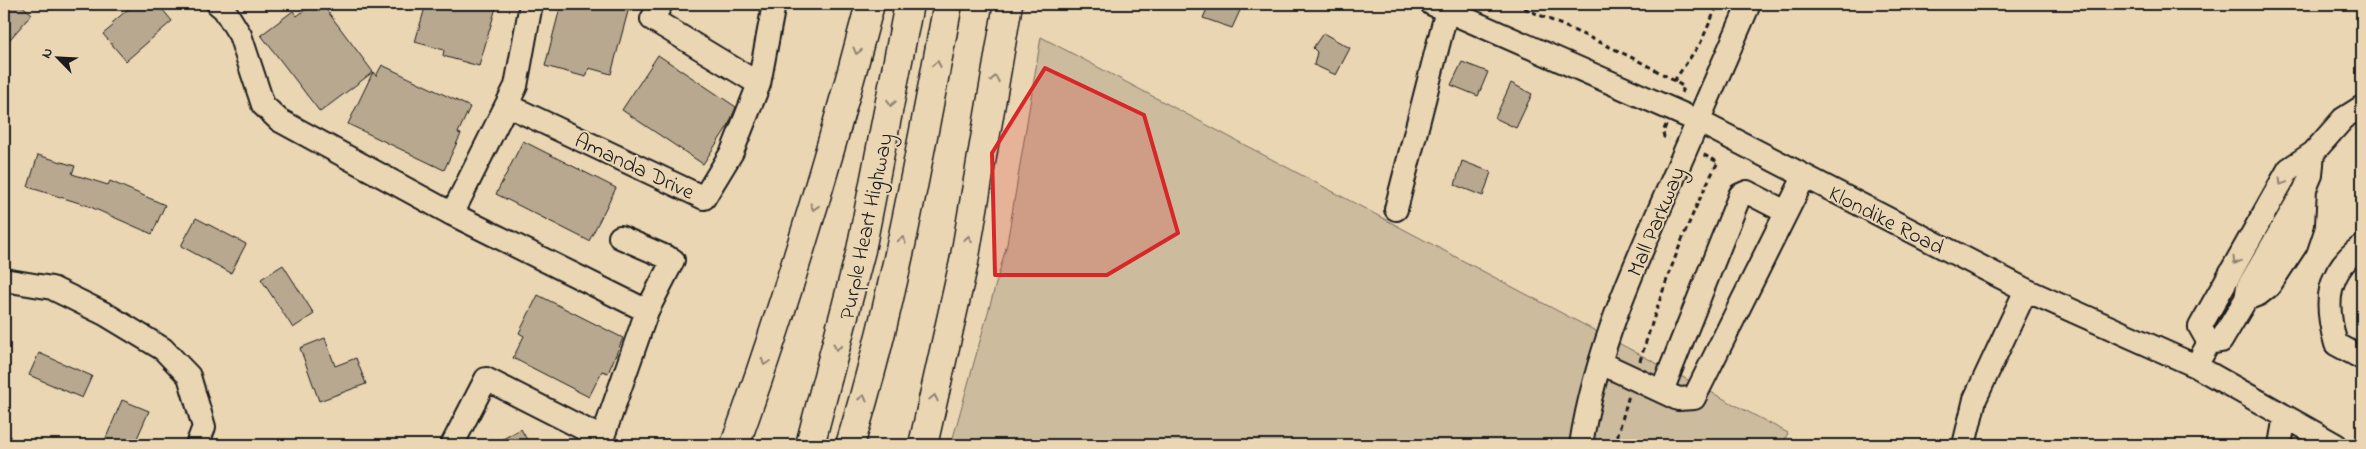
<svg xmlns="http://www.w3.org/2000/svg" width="2366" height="449" font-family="'Indie Flower',sans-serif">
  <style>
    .green { fill: #cdbb9e; stroke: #746c5d }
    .building { fill: #b8a88f; stroke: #1c1c1c }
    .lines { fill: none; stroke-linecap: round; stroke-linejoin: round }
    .minor-casing { stroke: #1c1c1c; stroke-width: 26 }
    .highway-casing { stroke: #1c1c1c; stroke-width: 31 }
    .path { stroke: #1c1c1c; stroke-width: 3; stroke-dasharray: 5 4; stroke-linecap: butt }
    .minor { stroke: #ebd6b4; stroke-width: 22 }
    .highway { stroke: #ebd6b4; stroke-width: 28 }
    .oneway { stroke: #8e8270 }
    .marked { fill: #d62828; fill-opacity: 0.2; stroke: #d62828; stroke-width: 4; stroke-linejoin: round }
    .labels { text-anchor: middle; stroke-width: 4; stroke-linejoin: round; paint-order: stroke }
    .street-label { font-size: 22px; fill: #1c1c1c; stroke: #ebd6b4 }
  </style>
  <rect width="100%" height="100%" fill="#ebd6b4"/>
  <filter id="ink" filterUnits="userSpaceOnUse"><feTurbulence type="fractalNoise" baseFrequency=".02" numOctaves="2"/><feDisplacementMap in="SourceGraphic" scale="10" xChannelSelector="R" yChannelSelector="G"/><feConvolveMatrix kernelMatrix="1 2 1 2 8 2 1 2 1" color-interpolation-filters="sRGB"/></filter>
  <g filter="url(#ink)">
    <path class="green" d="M 1041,37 L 1788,433 L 1782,445 L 951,445 L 1007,244 Z"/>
    <path class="building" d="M 9,4 L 20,4 L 32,14 L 4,46 L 4,10 Z
      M 134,4 L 158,4 L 172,21 L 126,61 L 103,34 L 114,25 L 112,23 Z
      M 313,4 L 322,4 L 376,76 L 382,65 L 470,107 L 458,133 L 461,134 L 444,170 L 348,124 L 373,72 L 320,112 L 261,35 L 293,11 L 297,16 Z
      M 426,4 L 497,4 L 479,66 L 443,56 L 444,50 L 415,42 Z
      M 561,4 L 630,4 L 611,74 L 589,68 L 586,77 L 545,66 Z
      M 1209,4 L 1243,4 L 1232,28 L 1203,18 Z
      M 1323,33 L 1350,48 L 1336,75 L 1314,65 L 1317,52 L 1313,48 Z
      M 658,55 L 736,107 L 728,126 L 703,164 L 622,110 Z
      M 1462,62 L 1488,72 L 1478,96 L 1451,85 Z
      M 1511,83 L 1532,94 L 1516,128 L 1495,118 Z
      M 523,141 L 616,188 L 589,241 L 496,194 Z
      M 38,155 L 75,166 L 72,174 L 108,185 L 110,181 L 165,205 L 152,234 L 86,205 L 28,187 Z
      M 1462,161 L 1491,172 L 1483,196 L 1455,185 Z
      M 196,218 L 246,244 L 231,273 L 181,246 Z
      M 283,265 L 314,314 L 293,328 L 261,279 Z
      M 538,295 L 623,338 L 608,373 L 602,371 L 589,397 L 513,358 L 524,336 L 519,333 Z
      M 325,338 L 335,366 L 356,358 L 366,384 L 319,401 L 300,348 Z
      M 39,353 L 92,376 L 82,398 L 29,375 Z
      M 122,400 L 149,411 L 134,445 L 103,445 Z
      M 521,429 L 530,445 L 492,445 Z"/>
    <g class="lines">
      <g class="minor-casing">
        <path id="minor" d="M 218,4 L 224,9 L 240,35 L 263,105 L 279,120 L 452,214 L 516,86 L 531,4
          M 661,4 L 652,19 L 759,84
          M 1432,4 L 1698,121 L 2026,290 L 2196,366 L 2336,445
          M 507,105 L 704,198 L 732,152 L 759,84 L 774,4
          M 1396,209 L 1447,10
          M 452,214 L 647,311
          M 2362,246 C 2326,272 2324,303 2336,344 L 2362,358
          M 4,280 L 52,288 L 105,314 L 163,349 L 189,376 L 204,427 L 197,445
          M 2246,299 L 2248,287 L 2304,191
          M 2209,343 L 2200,327 L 2289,169 L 2313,153 L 2343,119 L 2362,107
          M 2202,355 L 2209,343 L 2221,341 L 2246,299 L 2259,294 L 2269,286 L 2296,245 L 2303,224 L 2305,189 L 2311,175 L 2313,153
          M 1601,363 L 1678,399 L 1694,398 L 1804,177
          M 1662,391 L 1740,195 L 1747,192 L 1786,212
          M 452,445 L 486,379 L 602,438
          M 600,445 L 647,311 L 673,260 L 620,237
          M 1581,445 C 1595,353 1634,266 1672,181 C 1698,122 1723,63 1749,4
          M 1964,445 L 1975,399 L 2026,290
          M 2280,445 L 2285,416"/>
      </g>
      <g class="highway-casing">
        <path id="highway" d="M 735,445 C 787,300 831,153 870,4
          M 810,445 L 861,250 L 909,4
          M 850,445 C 894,301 920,152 948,4
          M 923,445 L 964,262 L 1008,4"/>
      </g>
      <path class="path" d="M 1516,4 C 1572,31 1631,53 1684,87 L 1680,95
        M 1674,81 L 1701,42 L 1718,4
        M 1666,125 L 1663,132 L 1664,137 L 1669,139
        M 1640,361 C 1661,293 1685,224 1718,162 L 1702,154
        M 1615,445 L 1629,395"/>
      <use href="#minor" class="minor"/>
      <use href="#highway" class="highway"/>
    </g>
    <defs><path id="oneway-chevron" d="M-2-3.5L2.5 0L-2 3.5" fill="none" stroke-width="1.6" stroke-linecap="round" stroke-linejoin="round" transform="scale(1.25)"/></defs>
    <g class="oneway">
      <use href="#oneway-chevron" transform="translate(857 51) rotate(105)"/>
      <use href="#oneway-chevron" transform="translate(937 64) rotate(-79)"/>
      <use href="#oneway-chevron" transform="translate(995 79) rotate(-80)"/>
      <use href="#oneway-chevron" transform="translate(891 103) rotate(101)"/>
      <use href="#oneway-chevron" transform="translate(2282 182) rotate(121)"/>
      <use href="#oneway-chevron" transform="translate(814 207) rotate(107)"/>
      <use href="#oneway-chevron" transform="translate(968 239) rotate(-80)"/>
      <use href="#oneway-chevron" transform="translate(902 240) rotate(-77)"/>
      <use href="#oneway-chevron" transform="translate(2236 261) rotate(119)"/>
      <use href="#oneway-chevron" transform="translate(837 347) rotate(106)"/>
      <use href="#oneway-chevron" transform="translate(765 362) rotate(108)"/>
      <use href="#oneway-chevron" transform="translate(863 398) rotate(-76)"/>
      <use href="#oneway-chevron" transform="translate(934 398) rotate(-77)"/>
    </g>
  </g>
  <path class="marked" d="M 1045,68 L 1144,115 L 1178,233 L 1107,275 L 995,275 L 992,153 Z"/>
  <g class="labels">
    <g class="street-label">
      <text transform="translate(635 165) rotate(25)" y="8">Amanda Drive</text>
      <text transform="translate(1887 219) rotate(27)" y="8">Klondike Road</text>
      <text transform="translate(1655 221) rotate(-67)" y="8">Mall Parkway</text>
      <text transform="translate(865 226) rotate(-78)" y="8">Purple Heart Highway</text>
    </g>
  </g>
  <rect width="2366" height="449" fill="none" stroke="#ebd6b4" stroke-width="20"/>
  <rect x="10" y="10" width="2346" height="429" fill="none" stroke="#1c1c1c" stroke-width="2" filter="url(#ink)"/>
  <g transform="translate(58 58) rotate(294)" stroke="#ebd6b4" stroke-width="4" paint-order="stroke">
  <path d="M0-4L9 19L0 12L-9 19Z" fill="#1c1c1c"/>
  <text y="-8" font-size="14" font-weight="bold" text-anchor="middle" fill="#1c1c1c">N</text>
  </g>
</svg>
